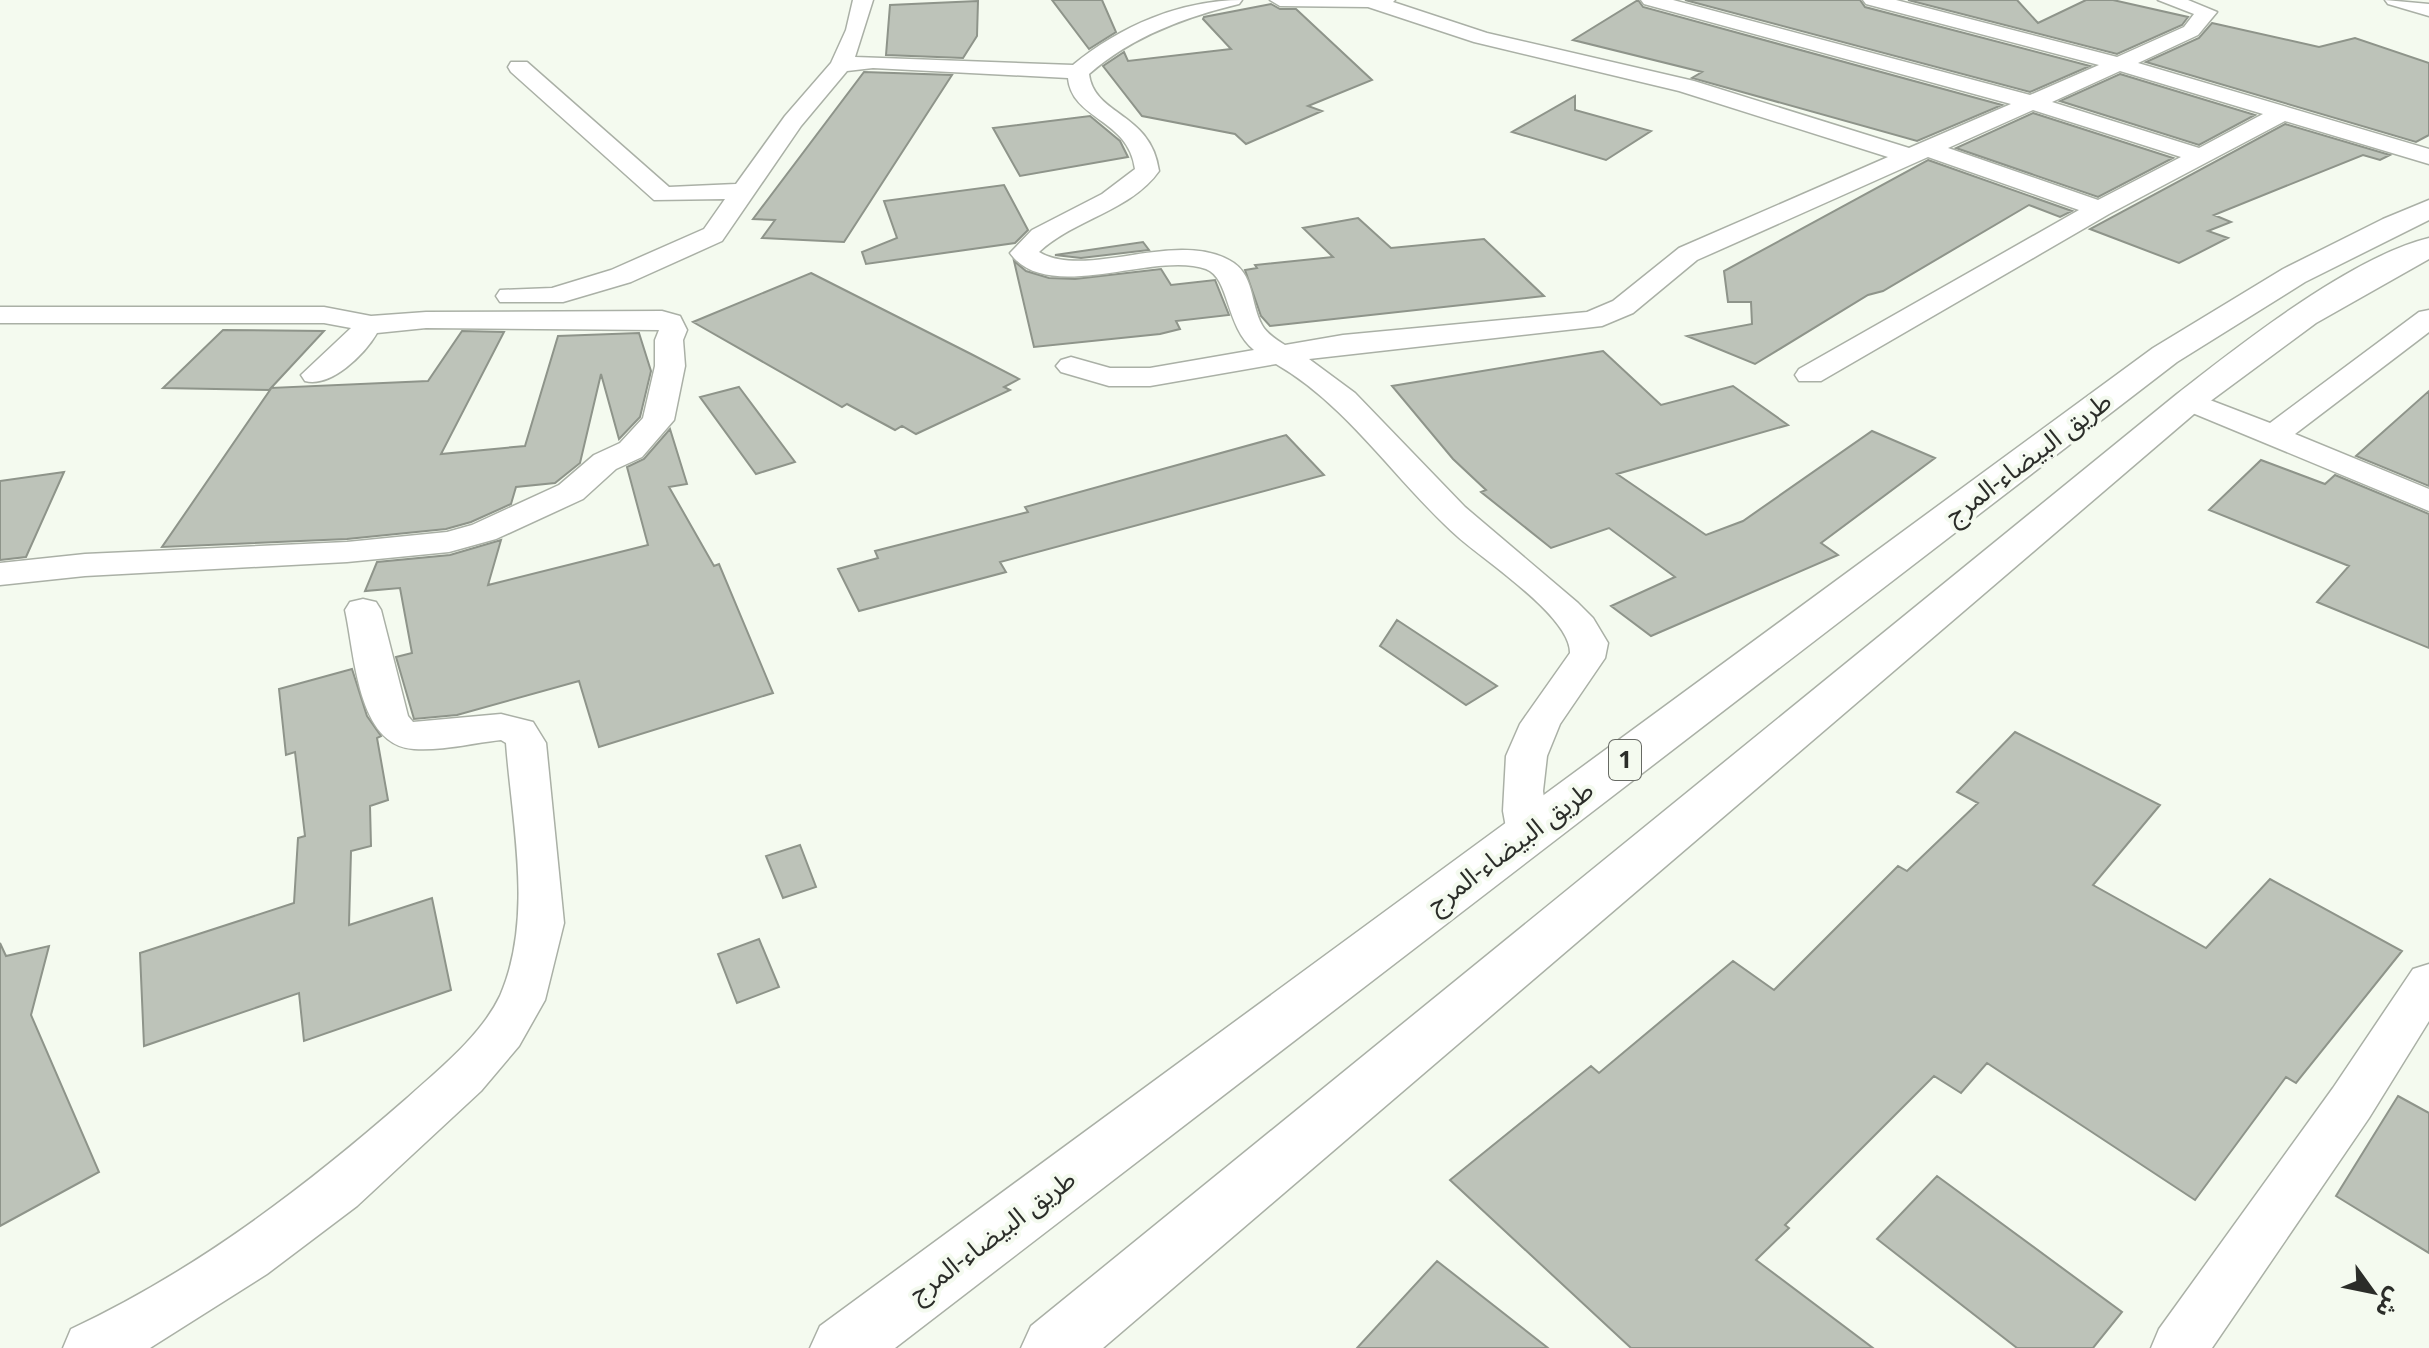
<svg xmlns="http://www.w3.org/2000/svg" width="2429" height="1348" font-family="'Open Sans','Noto Sans Arabic',sans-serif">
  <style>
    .building { fill: #bdc3b9; stroke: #8e948a; stroke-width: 2 }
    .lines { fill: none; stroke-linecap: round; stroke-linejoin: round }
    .minor-casing { stroke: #aab0a6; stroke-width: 3 }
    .trunk-casing { stroke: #aab0a6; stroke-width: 3 }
    .minor { fill: #fff; fill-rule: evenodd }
    .trunk { fill: #fff; fill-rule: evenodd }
    .labels { text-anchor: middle; stroke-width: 8; stroke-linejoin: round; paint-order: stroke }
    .shield { fill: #f4faef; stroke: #676a64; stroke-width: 2 }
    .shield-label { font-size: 24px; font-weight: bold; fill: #2b2d29 }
    .street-label { font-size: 26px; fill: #2b2d29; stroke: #f4faef }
  </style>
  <rect width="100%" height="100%" fill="#f4faef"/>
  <path class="building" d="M 1052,0 L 1102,0 L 1116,32 L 1089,49 Z
    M 1638,0 L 1643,7 L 2002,105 L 1917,141 L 1692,78 L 1702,72 L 1573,40 Z
    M 1685,0 L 1860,0 L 1865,7 L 2090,66 L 2030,92 Z
    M 1908,0 L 2017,0 L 2038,23 L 2086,0 L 2113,0 L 2188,17 L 2182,25 L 2117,54 Z
    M 978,1 L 977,36 L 963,58 L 886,55 L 890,5 Z
    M 1271,4 L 1280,9 L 1296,9 L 1372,80 L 1308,106 L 1322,111 L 1246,144 L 1235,134 L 1142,116 L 1103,66 L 1124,52 L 1128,61 L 1231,49 L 1203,19 L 1204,17 Z
    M 2212,23 L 2319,47 L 2355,38 L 2429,63 L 2429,135 L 2416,142 L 2146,62 L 2199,38 Z
    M 864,72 L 952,75 L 844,242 L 762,238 L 775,220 L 753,219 Z
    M 2120,74 L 2255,115 L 2199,145 L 2060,101 Z
    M 1575,96 L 1575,110 L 1651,131 L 1606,160 L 1512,132 Z
    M 2033,113 L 2173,158 L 2098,197 L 1956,148 Z
    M 1090,116 L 1120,141 L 1128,157 L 1020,176 L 993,128 Z
    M 2285,124 L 2390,155 L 2380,160 L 2363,155 L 2214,215 L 2231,222 L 2208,231 L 2228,238 L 2179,263 L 2090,229 Z
    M 1928,160 L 2072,211 L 2060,217 L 2029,205 L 1883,291 L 1868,295 L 1755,364 L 1687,336 L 1752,324 L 1751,302 L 1728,302 L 1724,271 Z
    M 1004,185 L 1028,230 L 1015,243 L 866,264 L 862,252 L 897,238 L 884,201 Z
    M 1358,218 L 1391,248 L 1484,239 L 1544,296 L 1270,326 L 1261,316 L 1245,270 L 1257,268 L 1255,265 L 1333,257 L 1303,228 Z
    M 1143,242 L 1149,250 L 1081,258 L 1055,255 Z
    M 1014,261 L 1026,271 L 1049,278 L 1075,279 L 1161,269 L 1171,285 L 1215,280 L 1229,315 L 1176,321 L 1180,329 L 1160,334 L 1034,347 Z
    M 811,273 L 971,354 L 1019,379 L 1004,387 L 1010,390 L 916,434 L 902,426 L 895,430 L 847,404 L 842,407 L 693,322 Z
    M 223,330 L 324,331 L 271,388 L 428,381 L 462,331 L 504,332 L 441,454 L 525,446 L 558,336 L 639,333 L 651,371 L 640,417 L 619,439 L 601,374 L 580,463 L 555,483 L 516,487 L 511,504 L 471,522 L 446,529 L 347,539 L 162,547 L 270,390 L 163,388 Z
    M 1603,351 L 1661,405 L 1733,386 L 1788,425 L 1617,474 L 1706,535 L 1743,521 L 1872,431 L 1935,458 L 1821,543 L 1838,555 L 1651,636 L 1611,606 L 1675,577 L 1609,528 L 1551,548 L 1481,492 L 1486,490 L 1453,459 L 1392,386 Z
    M 739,387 L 795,462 L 756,474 L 700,397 Z
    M 2429,391 L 2429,486 L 2356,456 Z
    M 670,429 L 687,484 L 669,487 L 714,566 L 719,564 L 773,693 L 599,747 L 579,681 L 457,715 L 414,719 L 396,657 L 412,653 L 400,588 L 365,591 L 377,562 L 450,555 L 501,540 L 488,585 L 648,545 L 627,467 L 644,459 Z
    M 1286,435 L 1324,475 L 1000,562 L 1006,572 L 859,611 L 838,569 L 878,558 L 875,551 L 1028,512 L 1025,507 Z
    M 2261,460 L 2325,484 L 2335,475 L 2429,514 L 2429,648 L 2317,602 L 2349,566 L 2209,510 Z
    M 64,472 L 26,557 L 0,560 L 0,481 Z
    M 1397,620 L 1497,686 L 1466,705 L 1380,646 Z
    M 352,669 L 367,716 L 381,736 L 377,738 L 388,800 L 370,806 L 371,846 L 351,851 L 349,925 L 432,898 L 451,990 L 304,1041 L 299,993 L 144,1046 L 140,953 L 294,903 L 298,838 L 305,836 L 295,752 L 286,755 L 279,689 Z
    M 2015,732 L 2160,805 L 2093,885 L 2206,948 L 2270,879 L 2402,951 L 2296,1083 L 2286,1077 L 2195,1200 L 1987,1063 L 1961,1093 L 1934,1076 L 1785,1225 L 1789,1228 L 1756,1260 L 1873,1348 L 1631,1348 L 1450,1180 L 1591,1066 L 1599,1073 L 1733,961 L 1774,990 L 1898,866 L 1907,871 L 1978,803 L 1957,792 Z
    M 800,845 L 816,887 L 783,898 L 766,856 Z
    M 759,939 L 779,987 L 737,1003 L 718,954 Z
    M 0,943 L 6,956 L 49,946 L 31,1015 L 99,1172 L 0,1226 Z
    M 2398,1096 L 2429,1113 L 2429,1253 L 2336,1196 Z
    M 1937,1176 L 2122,1312 L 2093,1348 L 2017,1348 L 1877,1239 Z
    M 1437,1261 L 1548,1348 L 1357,1348 Z"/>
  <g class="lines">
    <g class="minor-casing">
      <path id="minor" d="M 853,0 L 873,0 L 855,57 L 1073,65 C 1120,26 1181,0 1242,0 L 1239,4 C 1185,17 1131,37 1089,74 C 1094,116 1151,112 1159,171 C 1131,211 1074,219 1039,252 C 1086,280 1173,230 1229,260 C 1255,273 1250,304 1262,325 C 1267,334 1277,340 1285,345 L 1343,335 L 1587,312 L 1613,301 L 1679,248 L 1888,157 L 1679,91 L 1474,42 L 1368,7 L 1280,6 L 1270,0 L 1395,0 L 1393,2 L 1487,33 L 1694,81 L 1909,148 L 2011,104 L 1644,4 L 1641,0 L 1673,0 L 2030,95 L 2099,65 L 1866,4 L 1863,0 L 1896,0 L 2117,57 L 2184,27 L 2194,14 L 2158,0 L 2188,0 L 2217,12 L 2198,35 L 2138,63 L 2429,149 L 2429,164 L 2285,121 L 2109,214 L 1821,381 L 1799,381 L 1795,375 L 1799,369 L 2079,210 L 1928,157 L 1697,260 L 1633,313 L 1602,326 L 1309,359 L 1355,393 L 1465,507 L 1578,603 L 1593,618 L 1608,643 L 1605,658 L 1560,724 L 1547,756 L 1543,791 L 1549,833 L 1543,844 L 1528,848 L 1513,844 L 1507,833 L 1503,811 L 1506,756 L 1520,724 L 1570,653 C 1571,617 1485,561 1458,537 C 1395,481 1350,407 1276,364 L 1150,386 L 1109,386 L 1061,372 L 1056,366 L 1061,360 L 1071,357 L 1110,368 L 1150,368 L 1254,350 C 1225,326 1230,278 1206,269 C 1155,250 1047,306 1010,253 L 1032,230 L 1102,194 L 1135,169 C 1129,119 1072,120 1068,78 L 873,68 L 847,71 L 801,126 L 722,241 L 631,282 L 563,302 L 500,302 L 496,296 L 500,290 L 552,288 L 611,270 L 704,229 L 725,199 L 654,200 L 511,72 L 508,67 L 511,62 L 527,62 L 669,187 L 736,184 L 785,116 L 831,63 L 846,30 ZM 2120,71 L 2263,114 L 2199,148 L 2052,102 ZM 2033,110 L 2181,157 L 2098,200 L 1948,148 Z
        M 2385,0 L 2429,4 L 2429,16 L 2388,4 Z
        M 0,307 L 324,307 L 371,316 L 426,312 L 662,311 L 680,316 L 687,330 L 683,340 L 685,366 L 674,420 L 642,457 L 616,469 L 583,499 L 496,539 L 449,552 L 347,562 L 85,576 L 0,585 L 0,563 L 85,554 L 347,542 L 447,532 L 472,525 L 559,485 L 594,455 L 620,443 L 643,418 L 655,366 L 655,340 L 659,330 L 426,328 L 377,333 C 365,354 331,388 305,381 L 301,375 L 351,328 L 324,323 L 0,323 Z
        M 2429,310 L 2429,332 L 2295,434 L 2429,489 L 2429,511 L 2178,407 L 2174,401 L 2178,395 L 2189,392 L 2270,423 L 2419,312 Z
        M 363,599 L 376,602 L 381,610 L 408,716 L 413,722 L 501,714 L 533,722 L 546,743 L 564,923 L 545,1000 L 519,1046 L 481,1091 L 357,1206 L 267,1274 L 150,1348 L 63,1348 L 71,1329 C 195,1271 303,1189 406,1099 C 438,1070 481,1036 500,996 C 534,918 512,824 506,743 L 501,740 C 473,743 442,751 414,749 C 357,746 355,654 345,610 L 350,602 Z
        M 2429,964 L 2429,1021 L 2369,1118 L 2212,1348 L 2151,1348 L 2159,1329 L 2333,1088 L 2413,969 Z"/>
    </g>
    <g class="trunk-casing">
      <path id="trunk" d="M 2429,200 L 2429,220 L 2305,282 L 2177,362 L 895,1348 L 810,1348 L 820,1326 L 2153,348 L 2283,269 L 2383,219 Z
        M 2429,238 L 2429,259 L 2316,323 L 2201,408 L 1103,1348 L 1021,1348 L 1031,1326 L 2177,394 C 2241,344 2351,257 2429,238 Z"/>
    </g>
    <use href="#minor" class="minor"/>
    <use href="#trunk" class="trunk"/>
  </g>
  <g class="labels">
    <rect class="shield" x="1609" y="740" width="32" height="40" rx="6"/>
    <g class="shield-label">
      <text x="1625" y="768">1</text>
    </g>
    <g class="street-label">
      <text transform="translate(2028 458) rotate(-37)" y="9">طريق البيضاء-المرج</text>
      <text transform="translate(1510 847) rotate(-37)" y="9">طريق البيضاء-المرج</text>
      <text transform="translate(992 1236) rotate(-37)" y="9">طريق البيضاء-المرج</text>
    </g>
  </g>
  <g transform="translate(2373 1292) rotate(123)" stroke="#f4faef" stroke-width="6" paint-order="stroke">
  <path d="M0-6L14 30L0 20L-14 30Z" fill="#2b2d29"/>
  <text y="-12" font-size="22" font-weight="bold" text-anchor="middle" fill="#2b2d29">ش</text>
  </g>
</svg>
